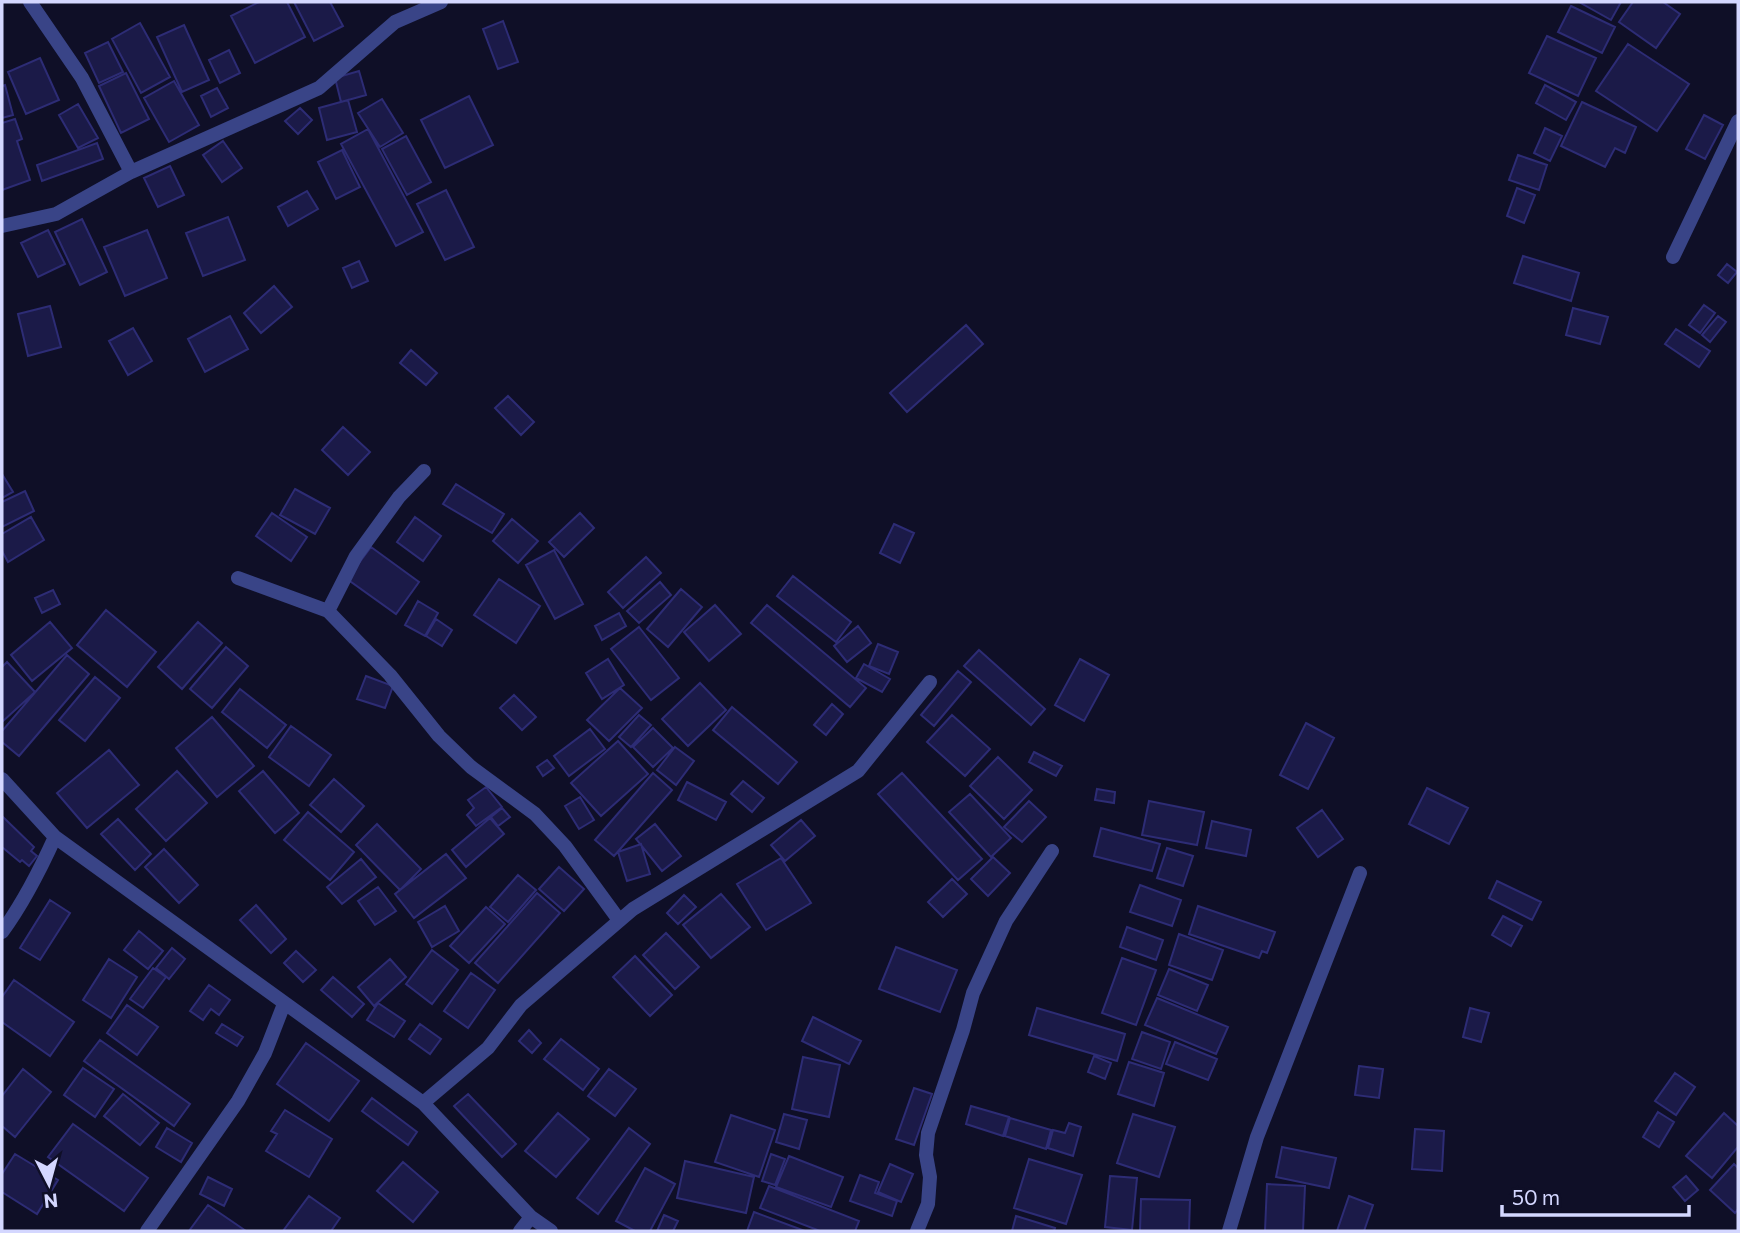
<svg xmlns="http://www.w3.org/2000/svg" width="1740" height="1233" font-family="Commissioner,sans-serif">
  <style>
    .building { fill: #1b1a48; stroke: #2d2c75; stroke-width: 2 }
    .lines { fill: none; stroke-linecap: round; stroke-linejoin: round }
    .minor { stroke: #394487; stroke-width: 14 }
  </style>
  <rect width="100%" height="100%" fill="#0f0f27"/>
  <path class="building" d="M 259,2 L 287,2 L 305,37 L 255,63 L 231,16 Z
    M 294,2 L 330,2 L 343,26 L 314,41 Z
    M 1579,2 L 1621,2 L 1611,20 Z
    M 1633,2 L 1663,2 L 1680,14 L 1656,48 L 1619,22 Z
    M 1571,6 L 1615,27 L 1602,53 L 1558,32 Z
    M 503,21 L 518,62 L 498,69 L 483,29 Z
    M 140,23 L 170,77 L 141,93 L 112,39 Z
    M 184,25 L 209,80 L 182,92 L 157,37 Z
    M 1547,36 L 1596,58 L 1578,96 L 1529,73 Z
    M 108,42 L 123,72 L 99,83 L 85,53 Z
    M 1628,44 L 1689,84 L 1657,131 L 1596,91 Z
    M 229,50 L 240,73 L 220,83 L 209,60 Z
    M 40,58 L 59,100 L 26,114 L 8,72 Z
    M 359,71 L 366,95 L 341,102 L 335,78 Z
    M 126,73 L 149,119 L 121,133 L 99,86 Z
    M 174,81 L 199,125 L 169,142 L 144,98 Z
    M 5,85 L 13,115 L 2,118 L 2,86 Z
    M 1545,85 L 1576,102 L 1566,120 L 1536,103 Z
    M 217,88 L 228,108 L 211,117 L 201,96 Z
    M 469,96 L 493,145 L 445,168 L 421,120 Z
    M 382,99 L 403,133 L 380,147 L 358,113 Z
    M 348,100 L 357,132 L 327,140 L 319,108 Z
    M 1582,102 L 1636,127 L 1625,153 L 1615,148 L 1605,167 L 1561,146 Z
    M 78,104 L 98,138 L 78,148 L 59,115 Z
    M 300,108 L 312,120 L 298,134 L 285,121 Z
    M 1704,115 L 1723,125 L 1705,159 L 1686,149 Z
    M 15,119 L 22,139 L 17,141 L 30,180 L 2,190 L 2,123 Z
    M 1545,128 L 1562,136 L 1550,161 L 1534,153 Z
    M 368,129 L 423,232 L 396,246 L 341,144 Z
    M 406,136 L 431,182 L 407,195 L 382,149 Z
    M 223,141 L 242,168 L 222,182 L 203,155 Z
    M 97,143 L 103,159 L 42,181 L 37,165 Z
    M 342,150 L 360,187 L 336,199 L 318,162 Z
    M 1518,155 L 1547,165 L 1539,190 L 1509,180 Z
    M 170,166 L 184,195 L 158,207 L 144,178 Z
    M 1517,188 L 1535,195 L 1524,223 L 1507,216 Z
    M 446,190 L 474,247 L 445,260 L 417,204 Z
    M 307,191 L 318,209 L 288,226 L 278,207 Z
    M 228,217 L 245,260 L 203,276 L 186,233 Z
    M 82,219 L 107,272 L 80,285 L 55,232 Z
    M 48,230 L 65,264 L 38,277 L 21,243 Z
    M 147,230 L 167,278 L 125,296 L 104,247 Z
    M 1523,256 L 1579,273 L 1571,301 L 1514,283 Z
    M 359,261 L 368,281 L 352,288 L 343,268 Z
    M 1727,264 L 1737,272 L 1728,283 L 1718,275 Z
    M 274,286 L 292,307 L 261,333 L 244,313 Z
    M 1704,305 L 1715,313 L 1700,333 L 1689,325 Z
    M 50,306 L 61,347 L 28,356 L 18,314 Z
    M 1573,308 L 1608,317 L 1600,344 L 1566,335 Z
    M 230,316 L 248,349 L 205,372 L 188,339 Z
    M 1718,316 L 1726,322 L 1710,342 L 1702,335 Z
    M 966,325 L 983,344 L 907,412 L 890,393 Z
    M 133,328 L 152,361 L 128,375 L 109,341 Z
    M 1676,329 L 1710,351 L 1699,367 L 1665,344 Z
    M 411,350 L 437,373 L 426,385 L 400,363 Z
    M 508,396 L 534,422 L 521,435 L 495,408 Z
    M 343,427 L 370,452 L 348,475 L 322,450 Z
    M 2,474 L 13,492 L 2,498 Z
    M 456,484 L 504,514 L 492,533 L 443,504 Z
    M 295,489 L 330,508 L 315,534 L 280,515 Z
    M 25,491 L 34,511 L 2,527 L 2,502 Z
    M 272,513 L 307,537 L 291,561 L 256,536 Z
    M 580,513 L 594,528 L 564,557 L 549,542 Z
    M 31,517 L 44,540 L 8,562 L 2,551 L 2,534 Z
    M 415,517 L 441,536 L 423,561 L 397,542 Z
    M 512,519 L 538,541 L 518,563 L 493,541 Z
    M 894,524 L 914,533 L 900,563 L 880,553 Z
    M 371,547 L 419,582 L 396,614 L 347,579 Z
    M 554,550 L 583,604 L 555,619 L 526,565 Z
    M 646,557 L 661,573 L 623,608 L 608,592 Z
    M 793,576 L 851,622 L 836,642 L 777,596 Z
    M 499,579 L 540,606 L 516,643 L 474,615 Z
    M 660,582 L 671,595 L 639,623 L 627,611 Z
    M 681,589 L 702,607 L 668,647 L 647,629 Z
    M 53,590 L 60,604 L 42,613 L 35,598 Z
    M 418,601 L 438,613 L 425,636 L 405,625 Z
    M 715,605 L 741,634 L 709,661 L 684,632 Z
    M 767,605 L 866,688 L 850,707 L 751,623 Z
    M 106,610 L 156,652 L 127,687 L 77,645 Z
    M 619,613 L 626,626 L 602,640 L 595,626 Z
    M 436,619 L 452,630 L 442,646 L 426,636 Z
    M 50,622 L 72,648 L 32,681 L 11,655 Z
    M 198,622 L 222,643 L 182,689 L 158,667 Z
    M 858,626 L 871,643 L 847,662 L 834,646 Z
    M 639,627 L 679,678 L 651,700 L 611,649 Z
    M 878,644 L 898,652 L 889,674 L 869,666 Z
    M 226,647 L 248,666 L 212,708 L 190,689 Z
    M 979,650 L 1045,709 L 1031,725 L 964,666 Z
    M 67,655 L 89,674 L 19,756 L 2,742 L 2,731 Z
    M 608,659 L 624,685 L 602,699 L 586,673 Z
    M 1080,659 L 1109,675 L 1084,721 L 1055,705 Z
    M 7,662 L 35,692 L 2,722 L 2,667 Z
    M 864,664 L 890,679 L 882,692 L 856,678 Z
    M 958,671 L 971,682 L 934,726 L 921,715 Z
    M 366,676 L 393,686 L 385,708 L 357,699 Z
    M 95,677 L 120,698 L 85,741 L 59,720 Z
    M 700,683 L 726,710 L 688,746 L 662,719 Z
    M 620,688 L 642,708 L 609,741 L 587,720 Z
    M 240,689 L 286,725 L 267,748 L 222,712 Z
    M 514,695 L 536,717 L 522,730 L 500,708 Z
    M 832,704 L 843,714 L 826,735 L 814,725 Z
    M 732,707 L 797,762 L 778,784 L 713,730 Z
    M 639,715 L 651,725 L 631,747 L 619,737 Z
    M 952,715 L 990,749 L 965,776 L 927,742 Z
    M 212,717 L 254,766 L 217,797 L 176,748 Z
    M 1306,723 L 1334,738 L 1308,789 L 1280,775 Z
    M 291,726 L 331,755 L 309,786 L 269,757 Z
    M 653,728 L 673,748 L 653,767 L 633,747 Z
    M 590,729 L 605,749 L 569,776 L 554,756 Z
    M 618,741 L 648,774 L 601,816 L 571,783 Z
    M 675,747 L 694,761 L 676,785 L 657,770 Z
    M 109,750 L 139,785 L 87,828 L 57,793 Z
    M 1034,752 L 1062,766 L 1056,776 L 1029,762 Z
    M 998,757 L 1032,790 L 1004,819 L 970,786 Z
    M 547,760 L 554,768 L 543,776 L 537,767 Z
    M 177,771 L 207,803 L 166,841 L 136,809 Z
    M 263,771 L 299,813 L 275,833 L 239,791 Z
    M 653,773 L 672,790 L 614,856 L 595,840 Z
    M 902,773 L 982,859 L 958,880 L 878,794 Z
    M 334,779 L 364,806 L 341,832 L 310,805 Z
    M 743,781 L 764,798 L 752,812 L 731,794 Z
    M 687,782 L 726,802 L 716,820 L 678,800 Z
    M 486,787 L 502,807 L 476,826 L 467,815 L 474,808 L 468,800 Z
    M 1427,788 L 1468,808 L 1449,844 L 1409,824 Z
    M 1097,789 L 1115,792 L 1114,803 L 1095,800 Z
    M 970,794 L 1011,838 L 991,857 L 949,812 Z
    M 580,797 L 594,820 L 579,829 L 565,806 Z
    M 1029,801 L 1046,817 L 1022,842 L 1004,827 Z
    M 1149,801 L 1204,812 L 1197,845 L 1142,835 Z
    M 502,808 L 510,817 L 498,826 L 491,817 Z
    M 1322,810 L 1343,839 L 1318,857 L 1297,828 Z
    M 308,812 L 354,852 L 330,880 L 284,840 Z
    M 2,816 L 34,847 L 31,851 L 37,856 L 29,866 L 22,860 L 20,862 L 2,847 Z
    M 490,818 L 504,834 L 466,867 L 452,850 Z
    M 118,819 L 151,854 L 135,870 L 101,834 Z
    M 801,820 L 815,836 L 785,861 L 771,845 Z
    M 1212,821 L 1251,830 L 1246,856 L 1206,848 Z
    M 377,824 L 421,869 L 400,890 L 356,845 Z
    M 655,824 L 681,856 L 662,871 L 636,839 Z
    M 1101,828 L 1160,844 L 1152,871 L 1094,856 Z
    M 641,844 L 650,874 L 627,881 L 618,852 Z
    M 1167,848 L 1193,856 L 1183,886 L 1157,878 Z
    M 164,849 L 198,885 L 179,903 L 145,867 Z
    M 446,854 L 466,878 L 414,918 L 395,894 Z
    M 993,857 L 1010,873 L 988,896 L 971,879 Z
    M 781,858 L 811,903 L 766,930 L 737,884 Z
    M 361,859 L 376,877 L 342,904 L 327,887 Z
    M 559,867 L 584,889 L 564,911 L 539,889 Z
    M 518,875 L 536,890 L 508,922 L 490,907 Z
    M 952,879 L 967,894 L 943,917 L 928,902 Z
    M 1497,881 L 1541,902 L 1532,920 L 1489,898 Z
    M 1140,885 L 1181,900 L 1172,926 L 1130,912 Z
    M 378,887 L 396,911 L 375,925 L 358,901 Z
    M 537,893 L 560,913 L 498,983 L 475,963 Z
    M 721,894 L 750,927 L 711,958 L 683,925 Z
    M 684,895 L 696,907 L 678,924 L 667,913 Z
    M 50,900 L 70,913 L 40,960 L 20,948 Z
    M 256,905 L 286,939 L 271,953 L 240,920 Z
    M 445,906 L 459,931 L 432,947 L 418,922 Z
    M 1198,906 L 1275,932 L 1267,953 L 1262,951 L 1259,958 L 1189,934 Z
    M 486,907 L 505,924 L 469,963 L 450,946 Z
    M 1503,916 L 1522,926 L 1511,946 L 1492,935 Z
    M 1127,927 L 1163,940 L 1156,960 L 1120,947 Z
    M 139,931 L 163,951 L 148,969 L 124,950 Z
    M 666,933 L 699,967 L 675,989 L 643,955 Z
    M 1179,934 L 1223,950 L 1212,980 L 1169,965 Z
    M 896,947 L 957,970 L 940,1012 L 879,989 Z
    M 172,948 L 185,959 L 169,979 L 156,968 Z
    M 432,950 L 458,970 L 432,1004 L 406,984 Z
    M 296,951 L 316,970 L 303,982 L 284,963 Z
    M 635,956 L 672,995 L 650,1016 L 613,977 Z
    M 1122,958 L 1156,970 L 1136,1025 L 1102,1013 Z
    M 109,959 L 137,977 L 111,1018 L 83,1000 Z
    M 390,959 L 406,977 L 374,1006 L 358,987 Z
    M 153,968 L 166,977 L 143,1008 L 130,999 Z
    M 1169,969 L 1208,985 L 1197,1011 L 1158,995 Z
    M 471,973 L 495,990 L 468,1028 L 444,1011 Z
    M 333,977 L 364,1004 L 352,1017 L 321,990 Z
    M 14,980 L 74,1022 L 50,1056 L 2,1022 L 2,997 Z
    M 209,985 L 230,1000 L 219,1015 L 211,1009 L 203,1020 L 190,1011 Z
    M 1157,998 L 1228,1027 L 1216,1054 L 1145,1025 Z
    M 378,1003 L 405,1021 L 394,1037 L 367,1020 Z
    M 127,1005 L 158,1027 L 137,1055 L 107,1033 Z
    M 1037,1008 L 1125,1034 L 1117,1061 L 1029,1035 Z
    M 1470,1008 L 1489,1013 L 1481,1042 L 1463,1037 Z
    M 813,1017 L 861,1041 L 849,1064 L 802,1041 Z
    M 222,1024 L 243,1037 L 237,1046 L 216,1033 Z
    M 420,1024 L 441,1039 L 430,1054 L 409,1039 Z
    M 529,1030 L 541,1043 L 532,1053 L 519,1041 Z
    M 1142,1032 L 1170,1042 L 1161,1069 L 1132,1059 Z
    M 561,1039 L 599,1069 L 583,1090 L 544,1059 Z
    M 100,1040 L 190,1104 L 174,1126 L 84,1061 Z
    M 1175,1042 L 1217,1059 L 1208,1080 L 1166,1064 Z
    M 306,1043 L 359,1081 L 329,1121 L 277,1084 Z
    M 1094,1056 L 1111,1063 L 1105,1079 L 1088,1072 Z
    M 803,1057 L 840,1065 L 829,1117 L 792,1109 Z
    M 1129,1062 L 1164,1073 L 1154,1106 L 1118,1094 Z
    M 1359,1066 L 1383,1069 L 1379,1098 L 1355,1095 Z
    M 83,1068 L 114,1089 L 95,1117 L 64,1095 Z
    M 23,1069 L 51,1092 L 15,1137 L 2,1126 L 2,1096 Z
    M 609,1069 L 636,1089 L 615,1116 L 588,1096 Z
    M 1675,1073 L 1695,1087 L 1676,1115 L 1655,1101 Z
    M 914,1088 L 932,1094 L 914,1145 L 896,1139 Z
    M 123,1094 L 159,1123 L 140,1145 L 104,1116 Z
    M 468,1094 L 516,1144 L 502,1157 L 454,1106 Z
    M 372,1098 L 417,1132 L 408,1145 L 362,1111 Z
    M 971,1106 L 1009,1117 L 1003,1136 L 966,1124 Z
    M 285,1110 L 332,1139 L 309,1177 L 266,1151 L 277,1134 L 271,1131 Z
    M 1658,1112 L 1674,1122 L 1659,1147 L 1643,1137 Z
    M 558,1113 L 589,1139 L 556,1177 L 525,1151 Z
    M 1724,1113 L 1738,1126 L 1738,1147 L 1712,1178 L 1686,1156 Z
    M 784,1114 L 807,1120 L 799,1149 L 776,1142 Z
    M 1133,1114 L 1175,1127 L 1159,1177 L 1117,1163 Z
    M 731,1115 L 775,1130 L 759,1177 L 715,1162 Z
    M 1010,1118 L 1051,1130 L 1046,1149 L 1005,1136 Z
    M 1069,1123 L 1081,1127 L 1073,1156 L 1048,1148 L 1053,1130 L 1065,1133 Z
    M 73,1124 L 148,1178 L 124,1211 L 48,1157 Z
    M 167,1128 L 192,1143 L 181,1162 L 156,1147 Z
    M 629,1128 L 650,1144 L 598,1214 L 577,1198 Z
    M 1415,1129 L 1444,1131 L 1442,1171 L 1412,1169 Z
    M 1282,1147 L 1336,1158 L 1329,1188 L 1276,1177 Z
    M 15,1154 L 58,1180 L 37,1214 L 2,1192 L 2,1174 Z
    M 771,1154 L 785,1159 L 775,1185 L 762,1181 Z
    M 789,1156 L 843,1177 L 831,1207 L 776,1187 Z
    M 1029,1159 L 1082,1175 L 1066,1224 L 1014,1208 Z
    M 685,1161 L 754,1177 L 746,1213 L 677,1198 Z
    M 403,1162 L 438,1192 L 413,1222 L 377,1191 Z
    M 890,1164 L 913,1174 L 901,1202 L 878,1192 Z
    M 1734,1164 L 1738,1168 L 1738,1209 L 1735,1213 L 1710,1190 Z
    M 645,1168 L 675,1184 L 650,1231 L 635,1231 L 616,1221 Z
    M 860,1175 L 879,1182 L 875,1193 L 897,1201 L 892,1216 L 850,1201 Z
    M 1110,1176 L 1137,1178 L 1132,1230 L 1105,1227 Z
    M 1686,1176 L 1698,1190 L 1685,1201 L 1673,1187 Z
    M 208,1177 L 232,1189 L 224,1206 L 200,1194 Z
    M 1267,1184 L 1305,1186 L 1303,1231 L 1265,1231 Z
    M 769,1186 L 859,1221 L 855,1231 L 820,1231 L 760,1208 Z
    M 309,1196 L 340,1218 L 331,1231 L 283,1231 Z
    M 1349,1196 L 1373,1205 L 1364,1231 L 1337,1231 Z
    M 1141,1199 L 1190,1200 L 1189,1231 L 1140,1231 Z
    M 208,1205 L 246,1231 L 189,1231 Z
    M 754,1212 L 805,1231 L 747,1231 Z
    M 664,1215 L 678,1221 L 673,1231 L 657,1231 Z
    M 1016,1216 L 1055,1228 L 1054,1231 L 1012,1231 Z"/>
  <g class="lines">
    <path class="minor" d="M 30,2 L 82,78 L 131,172
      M 2,226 L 56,214 L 131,172 L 319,88 L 395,22 L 441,2
      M 1673,257 L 1738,121
      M 238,578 L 328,611 L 390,675 L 439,736 L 471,767 L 535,814 L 565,846 L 619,920
      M 328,611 L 356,556 L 399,497 L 424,471
      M 2,779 L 55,837 L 423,1103 L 531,1217 L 551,1231
      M 2,932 C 24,902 40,870 55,837
      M 423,1103 L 488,1048 L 521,1005 L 633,909 L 858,771 L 930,682
      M 147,1231 L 238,1101 L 265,1053 L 284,1004
      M 520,1231 L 531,1217
      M 917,1231 L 928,1204 L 930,1177 L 926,1155 L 928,1133 L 963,1030 L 973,993 L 1006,921 L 1052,851
      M 1229,1231 L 1257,1137 L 1360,873"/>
  </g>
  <rect width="1740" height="1233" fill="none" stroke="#d4d7ff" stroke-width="7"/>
  <g transform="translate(49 1184) rotate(174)" stroke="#0f0f27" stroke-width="5" paint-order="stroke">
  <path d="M0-5L12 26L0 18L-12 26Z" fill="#d4d7ff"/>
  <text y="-10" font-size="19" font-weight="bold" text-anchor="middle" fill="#d4d7ff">N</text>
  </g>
  <path d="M1502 1205v10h187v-10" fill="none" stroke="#d4d7ff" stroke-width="3.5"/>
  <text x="1512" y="1205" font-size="21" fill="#d4d7ff" stroke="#0f0f27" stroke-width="5" paint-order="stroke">50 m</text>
</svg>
